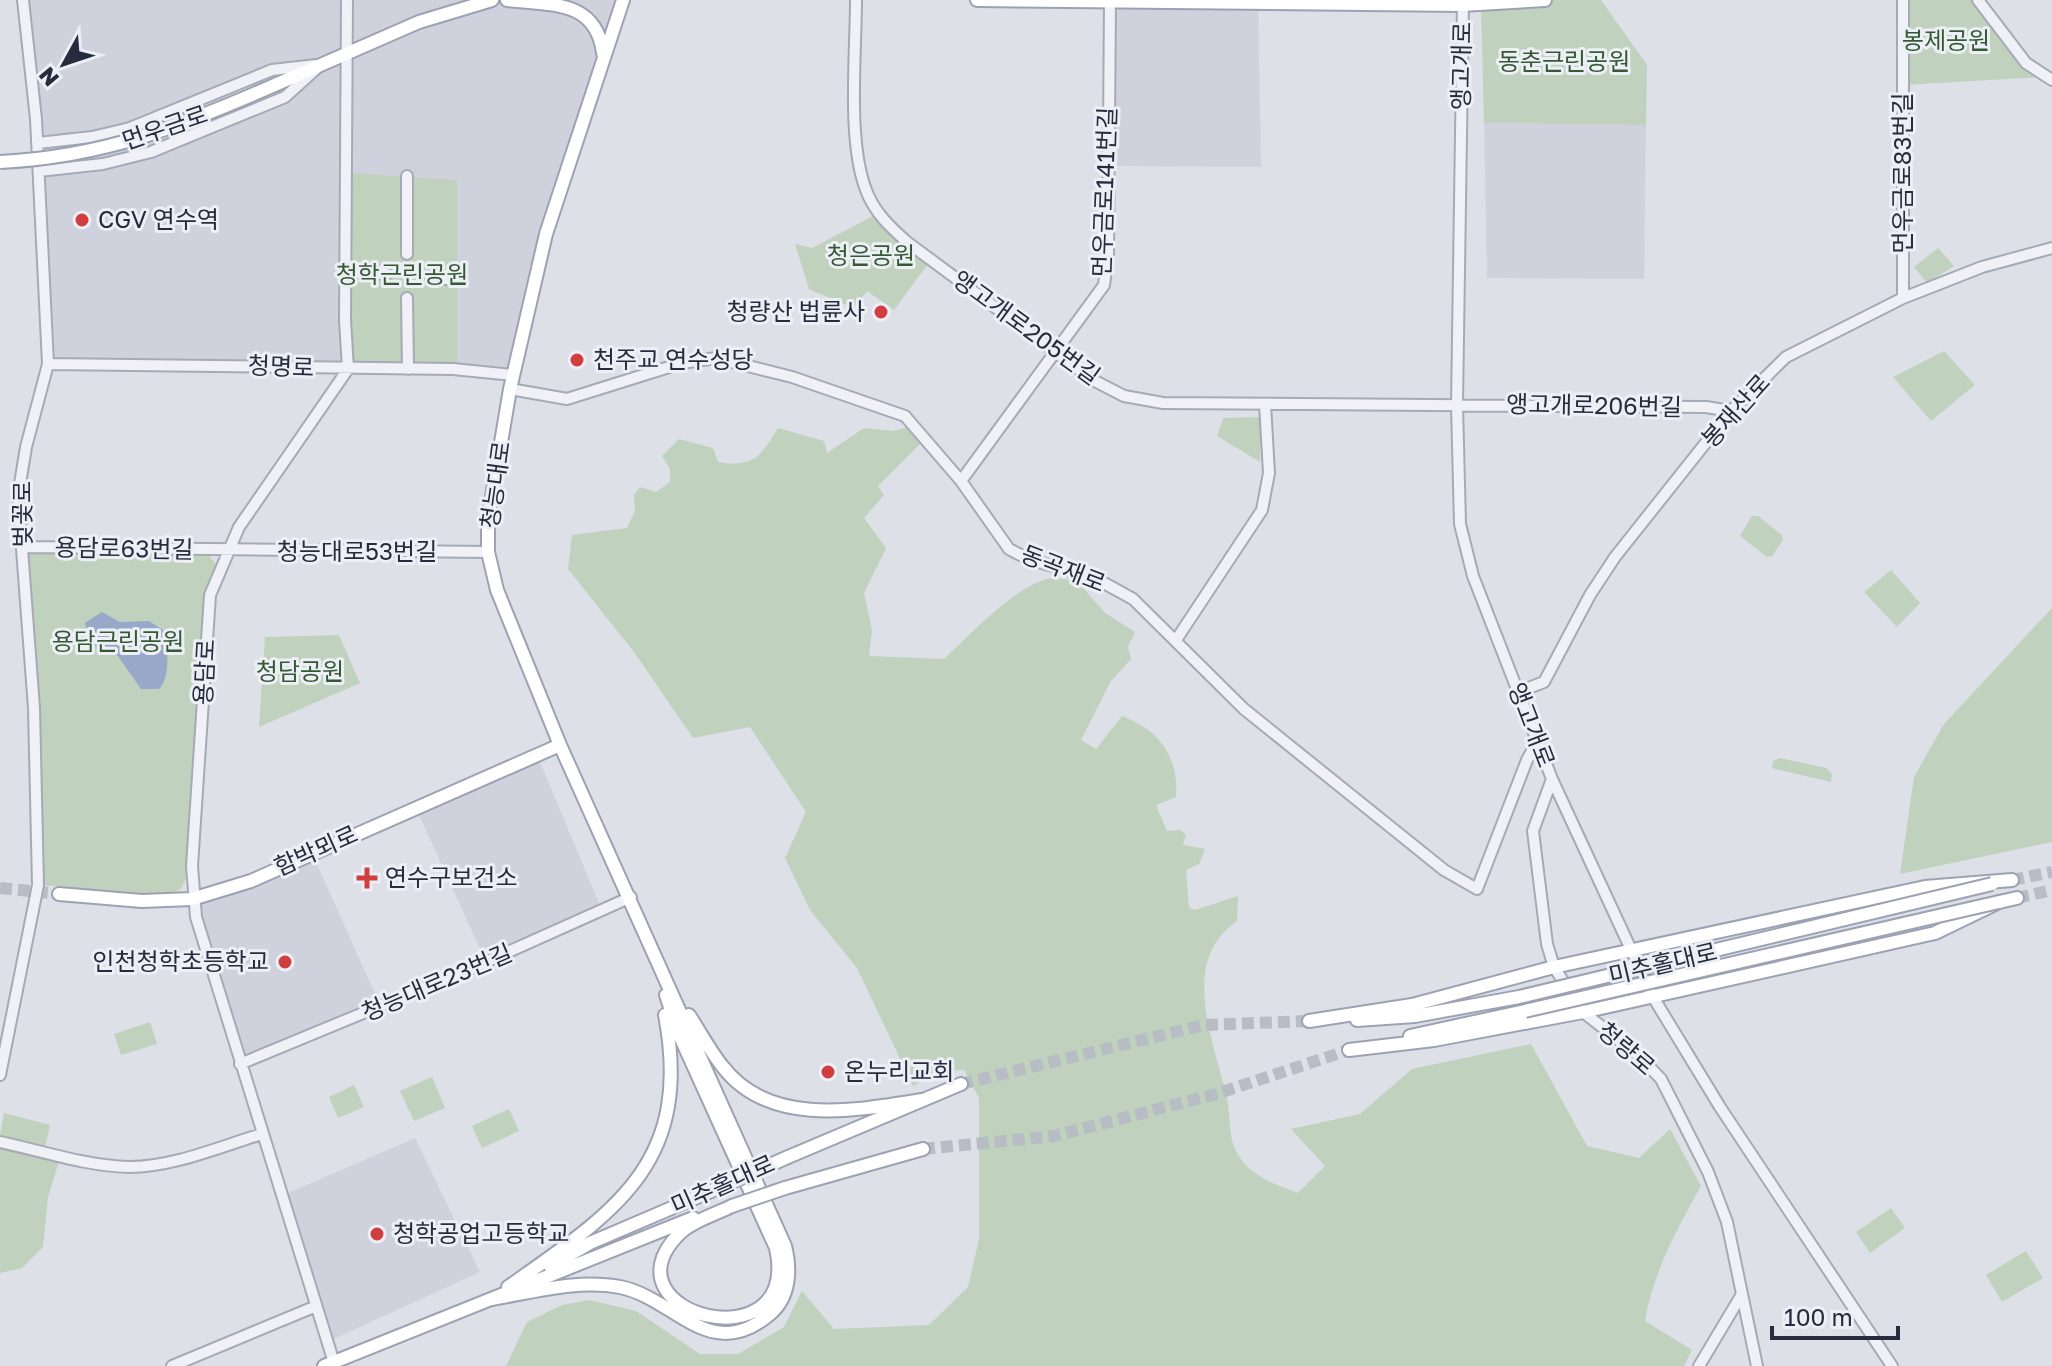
<svg xmlns="http://www.w3.org/2000/svg" width="2052" height="1366" font-family="'Golos Text','Noto Sans KR',sans-serif">
  <style>
    .built { fill: #cfd2dc }
    .green { fill: #c0d1be }
    .water { fill: #97a8c9 }
    .lines { fill: none; stroke-linecap: round; stroke-linejoin: round }
    .major-tunnel { stroke: #b8bcc5; stroke-width: 12; stroke-dasharray: 12 6; stroke-linecap: butt }
    .minor-casing { stroke: #a6aab4; stroke-width: 14 }
    .major-casing { stroke: #9ca2b3; stroke-width: 16 }
    .minor { stroke: #f0f1f6; stroke-width: 10 }
    .major { stroke: #fff; stroke-width: 12 }
    .major-bridge-casing { stroke: #9ca2b3; stroke-width: 16; stroke-linecap: butt }
    .major-bridge { stroke: #fff; stroke-width: 12 }
    .poi-dot { fill: #d03e40; stroke: #eceff5; stroke-width: 3 }
    .labels { text-anchor: middle; stroke-width: 6; stroke-linejoin: round; paint-order: stroke }
    .park-label { font-size: 24px; fill: #355a33; stroke: #eceff5 }
    .street-label { font-size: 24px; fill: #262c3e; stroke: #eceff5 }
    .poi-label { font-size: 24px; fill: #262c3e; stroke: #eceff5; text-anchor: start }
  </style>
  <rect width="100%" height="100%" fill="#dde0e7"/>
  <path class="built" d="M 23,0 L 623,0 L 588,104 L 513,375 L 48,364 Z
    M 1110,0 L 1258,0 L 1261,167 L 1108,166 Z
    M 1484,123 L 1646,125 L 1644,279 L 1487,278 Z
    M 537,755 L 602,910 L 486,962 L 415,806 Z
    M 312,853 L 381,1007 L 240,1064 L 192,899 Z
    M 415,1138 L 480,1272 L 325,1343 L 281,1196 Z"/>
  <path class="green" d="M 1545,0 L 1601,0 L 1647,65 L 1646,125 L 1484,123 L 1481,4 Z
    M 1903,0 L 1978,0 L 2044,77 L 1903,85 Z
    M 347,173 L 457,180 L 457,370 L 348,369 Z
    M 879,213 L 931,260 L 894,310 L 867,291 L 853,308 L 809,289 L 795,244 L 812,248 Z
    M 1938,248 L 1954,266 L 1927,283 L 1914,267 Z
    M 1944,351 L 1975,385 L 1931,421 L 1893,377 Z
    M 1261,417 L 1260,462 L 1217,436 L 1223,418 Z
    M 909,427 L 921,443 L 878,486 L 884,495 L 864,518 L 886,548 L 864,593 L 872,630 L 869,656 L 944,659 C 970,635 1012,589 1047,579 C 1056,576 1069,580 1078,582 L 1105,613 L 1135,632 L 1128,647 L 1131,659 L 1111,681 L 1081,740 L 1096,749 L 1122,716 C 1160,730 1179,758 1176,797 L 1156,805 L 1167,831 L 1180,830 L 1186,835 L 1183,845 L 1205,849 L 1199,864 L 1186,870 L 1189,908 L 1195,910 L 1238,896 L 1237,921 C 1178,962 1214,1041 1227,1098 C 1230,1113 1229,1134 1234,1147 C 1246,1175 1272,1183 1298,1193 L 1325,1166 L 1291,1129 L 1360,1114 L 1412,1069 L 1531,1044 L 1587,1146 L 1639,1158 L 1670,1129 L 1701,1186 C 1677,1229 1653,1272 1645,1321 L 1692,1350 L 1684,1366 L 506,1366 L 527,1322 L 562,1305 L 589,1300 L 636,1311 L 700,1354 L 738,1354 L 784,1327 L 802,1291 L 834,1329 L 929,1325 L 968,1287 L 979,1239 L 979,1098 L 964,1070 L 936,1072 L 913,1086 L 857,968 L 810,910 L 785,858 L 806,812 L 750,727 L 693,738 L 634,652 L 568,569 L 572,535 L 627,528 L 635,511 L 634,495 L 640,487 L 656,492 L 670,482 L 670,469 L 662,456 L 679,439 L 713,448 L 718,462 C 754,468 761,456 778,428 L 824,441 L 827,453 L 864,428 L 893,431 Z
    M 1752,516 L 1758,516 L 1782,535 L 1783,540 L 1772,556 L 1767,557 L 1740,536 Z
    M 22,547 L 205,551 L 220,569 L 211,592 L 192,866 L 181,889 L 167,895 L 38,885 Z
    M 1891,570 L 1920,603 L 1897,627 L 1864,592 Z
    M 2052,608 L 2052,842 L 1900,874 L 1914,777 L 1944,724 Z
    M 339,635 L 360,683 L 259,727 L 265,637 Z
    M 1780,758 L 1826,768 L 1832,774 L 1831,782 L 1772,768 L 1773,761 Z
    M 150,1022 L 157,1044 L 121,1055 L 114,1034 Z
    M 432,1077 L 445,1108 L 414,1121 L 400,1091 Z
    M 354,1085 L 364,1107 L 338,1118 L 329,1097 Z
    M 509,1109 L 519,1131 L 482,1148 L 472,1126 Z
    M 4,1113 L 50,1125 L 45,1147 L 0,1136 Z
    M 0,1142 L 61,1155 L 48,1197 L 43,1247 L 22,1268 L 0,1273 Z
    M 1891,1208 L 1905,1228 L 1870,1253 L 1856,1232 Z
    M 2026,1251 L 2043,1278 L 2002,1302 L 1986,1275 Z"/>
  <path class="water" d="M 102,612 L 120,622 L 149,621 L 163,630 C 168,646 171,677 159,689 L 141,689 L 118,656 L 91,644 L 85,623 Z"/>
  <g class="lines">
    <path class="major-tunnel" d="M 2012,880 L 2052,872
      M 0,888 L 59,894
      M 2017,898 L 2052,890
      M 961,1084 L 1204,1025 L 1309,1021
      M 923,1149 L 1054,1136 L 1216,1094 L 1349,1050"/>
    <g class="minor-casing">
      <path id="minor" d="M 856,0 C 856,54 847,141 866,190 C 874,212 890,227 907,242 L 1093,380 L 1124,396 L 1163,403 L 1706,407 L 1731,411
        M 1463,0 L 1457,405 L 1460,524 L 1473,576 L 1552,779 L 1653,997 L 1720,1107 L 1892,1366
        M 1903,0 L 1903,298
        M 1978,0 L 2026,63 L 2052,80
        M 38,143 L 92,137 L 130,128 L 272,70 L 316,65
        M 39,171 L 103,164 L 151,152 L 285,97 L 317,68
        M 407,176 L 407,254
        M 345,272 L 387,274
        M 430,277 L 455,280
        M 407,298 L 408,369
        M 48,364 L 453,369 L 513,375
        M 510,389 L 567,399 L 682,363 L 716,358 L 792,377 L 905,416 L 961,481 L 1009,549 L 1028,559 L 1095,578 L 1133,599 L 1244,709 L 1444,870 L 1477,889 L 1527,760 L 1537,742
        M 961,481 L 1104,285 L 1108,255 L 1110,1
        M 22,547 L 488,552
        M 1176,640 L 1262,510 L 1269,473 L 1265,404
        M 1518,692 L 1544,682 L 1590,595 L 1615,557 L 1731,411 L 1786,357 L 1903,298 L 1982,267 L 2052,248
        M 1552,779 L 1533,831 L 1547,944 L 1554,967 L 1583,1012 L 1639,1056 L 1661,1079 L 1708,1172 L 1727,1222 L 1757,1366
        M 240,1064 L 479,965 L 631,897
        M 0,1075 L 38,885 L 34,708 L 18,496 L 26,447 L 48,364 L 36,119 L 23,0
        M 0,1142 C 42,1151 86,1166 129,1167 C 173,1167 219,1147 262,1134
        M 172,1366 L 314,1307
        M 335,1366 L 196,917 L 192,866 L 210,595 L 239,527 L 348,369 L 345,320 L 347,0
        M 1699,1366 L 1742,1294"/>
    </g>
    <g class="major-casing">
      <path id="major" d="M 507,0 C 552,5 596,0 603,53
        M 977,0 L 1462,5 L 1545,0
        M 277,84 L 419,22 L 492,0
        M 59,894 L 142,901 L 192,899 L 251,881 L 560,745
        M 666,995 L 678,1032 L 776,1248 C 802,1366 601,1315 678,1235 C 690,1222 716,1214 732,1206
        M 689,1015 C 700,1032 710,1051 723,1067 C 770,1128 858,1110 922,1100
        M 1357,1020 L 1415,1016 L 1519,997
        M 1309,1021 L 1412,1005 L 1554,967 L 1925,887 L 2012,880
        M 1410,1036 L 1525,1011
        M 1349,1050 L 1434,1040 L 1583,1012 L 1935,933 L 1999,902 L 2017,898
        M 788,1157 L 961,1084
        M 785,1188 L 923,1149
        M 550,1266 L 590,1243 L 716,1189
        M 508,1287 C 616,1211 693,1163 665,1015
        M 492,1299 C 533,1292 578,1279 620,1287 C 675,1298 710,1365 770,1314 C 790,1297 791,1270 785,1246 L 560,745 L 497,590 L 488,552 L 488,520 L 510,389 L 546,234 L 623,0
        M 324,1366 L 693,1218"/>
    </g>
    <use href="#minor" class="minor"/>
    <use href="#major" class="major"/>
    <g class="major-bridge-casing">
      <path id="major-bridge" d="M 0,162 C 104,157 184,125 277,84
        M 1519,997 L 1992,884
        M 1525,1011 L 1999,902
        M 716,1189 L 788,1157
        M 732,1206 L 785,1188"/>
    </g>
    <use href="#major-bridge" class="major-bridge"/>
  </g>
  <g class="poi-dot">
    <circle cx="82" cy="220" r="8"/>
    <circle cx="881" cy="312" r="8"/>
    <circle cx="577" cy="360" r="8"/>
    <path d="M363 866h8v8h8v8h-8v8h-8v-8h-8v-8h8z"/>
    <circle cx="285" cy="962" r="8"/>
    <circle cx="828" cy="1072" r="8"/>
    <circle cx="377" cy="1234" r="8"/>
  </g>
  <g class="labels">
    <g class="park-label">
      <text x="1946" y="49">봉제공원</text>
      <text x="1564" y="70">동춘근린공원</text>
      <text x="871" y="264">청은공원</text>
      <text x="402" y="283">청학근린공원</text>
      <text x="118" y="650">용담근린공원</text>
      <text x="300" y="680">청담공원</text>
    </g>
    <g class="street-label">
      <text transform="translate(1462 66) rotate(-89)" y="8">앵고개로</text>
      <text transform="translate(165 128) rotate(-19)" y="8">먼우금로</text>
      <text transform="translate(1903 173) rotate(-90)" y="8">먼우금로83번길</text>
      <text transform="translate(1105 192) rotate(-88)" y="8">먼우금로141번길</text>
      <text transform="translate(1026 328) rotate(36)" y="8">앵고개로205번길</text>
      <text transform="translate(281 367) rotate(2)" y="8">청명로</text>
      <text transform="translate(1594 406) rotate(1)" y="8">앵고개로206번길</text>
      <text transform="translate(1736 411) rotate(-48)" y="8">봉재산로</text>
      <text transform="translate(496 485) rotate(-82)" y="8">청능대로</text>
      <text transform="translate(23 514) rotate(-90)" y="8">벚꽃로</text>
      <text transform="translate(124 549) rotate(1)" y="8">용담로63번길</text>
      <text x="357" y="560">청능대로53번길</text>
      <text transform="translate(1063 569) rotate(21)" y="8">동곡재로</text>
      <text transform="translate(205 672) rotate(-87)" y="8">용담로</text>
      <text transform="translate(1531 725) rotate(69)" y="8">앵고개로</text>
      <text transform="translate(316 851) rotate(-24)" y="8">함박뫼로</text>
      <text transform="translate(1663 964) rotate(-13)" y="8">미추홀대로</text>
      <text transform="translate(437 983) rotate(-23)" y="8">청능대로23번길</text>
      <text transform="translate(1626 1049) rotate(41)" y="8">청량로</text>
      <text transform="translate(723 1185) rotate(-24)" y="8">미추홀대로</text>
    </g>
    <g class="poi-label">
      <text x="98" y="228">CGV 연수역</text>
      <text x="865" y="320" text-anchor="end">청량산 법륜사</text>
      <text x="593" y="368">천주교 연수성당</text>
      <text x="385" y="886">연수구보건소</text>
      <text x="269" y="970" text-anchor="end">인천청학초등학교</text>
      <text x="844" y="1080">온누리교회</text>
      <text x="393" y="1242">청학공업고등학교</text>
    </g>
  </g>
  <g transform="translate(64 64) rotate(230)" stroke="#eceff5" stroke-width="6" paint-order="stroke">
  <path d="M0-6L14 30L0 20L-14 30Z" fill="#262c3e"/>
  <text y="-12" font-size="22" font-weight="bold" text-anchor="middle" fill="#262c3e">N</text>
  </g>
  <path d="M1772 1326v12h126v-12" fill="none" stroke="#262c3e" stroke-width="4"/>
  <text x="1784" y="1326" font-size="24" fill="#262c3e" stroke="#eceff5" stroke-width="6" paint-order="stroke">100 m</text>
</svg>
